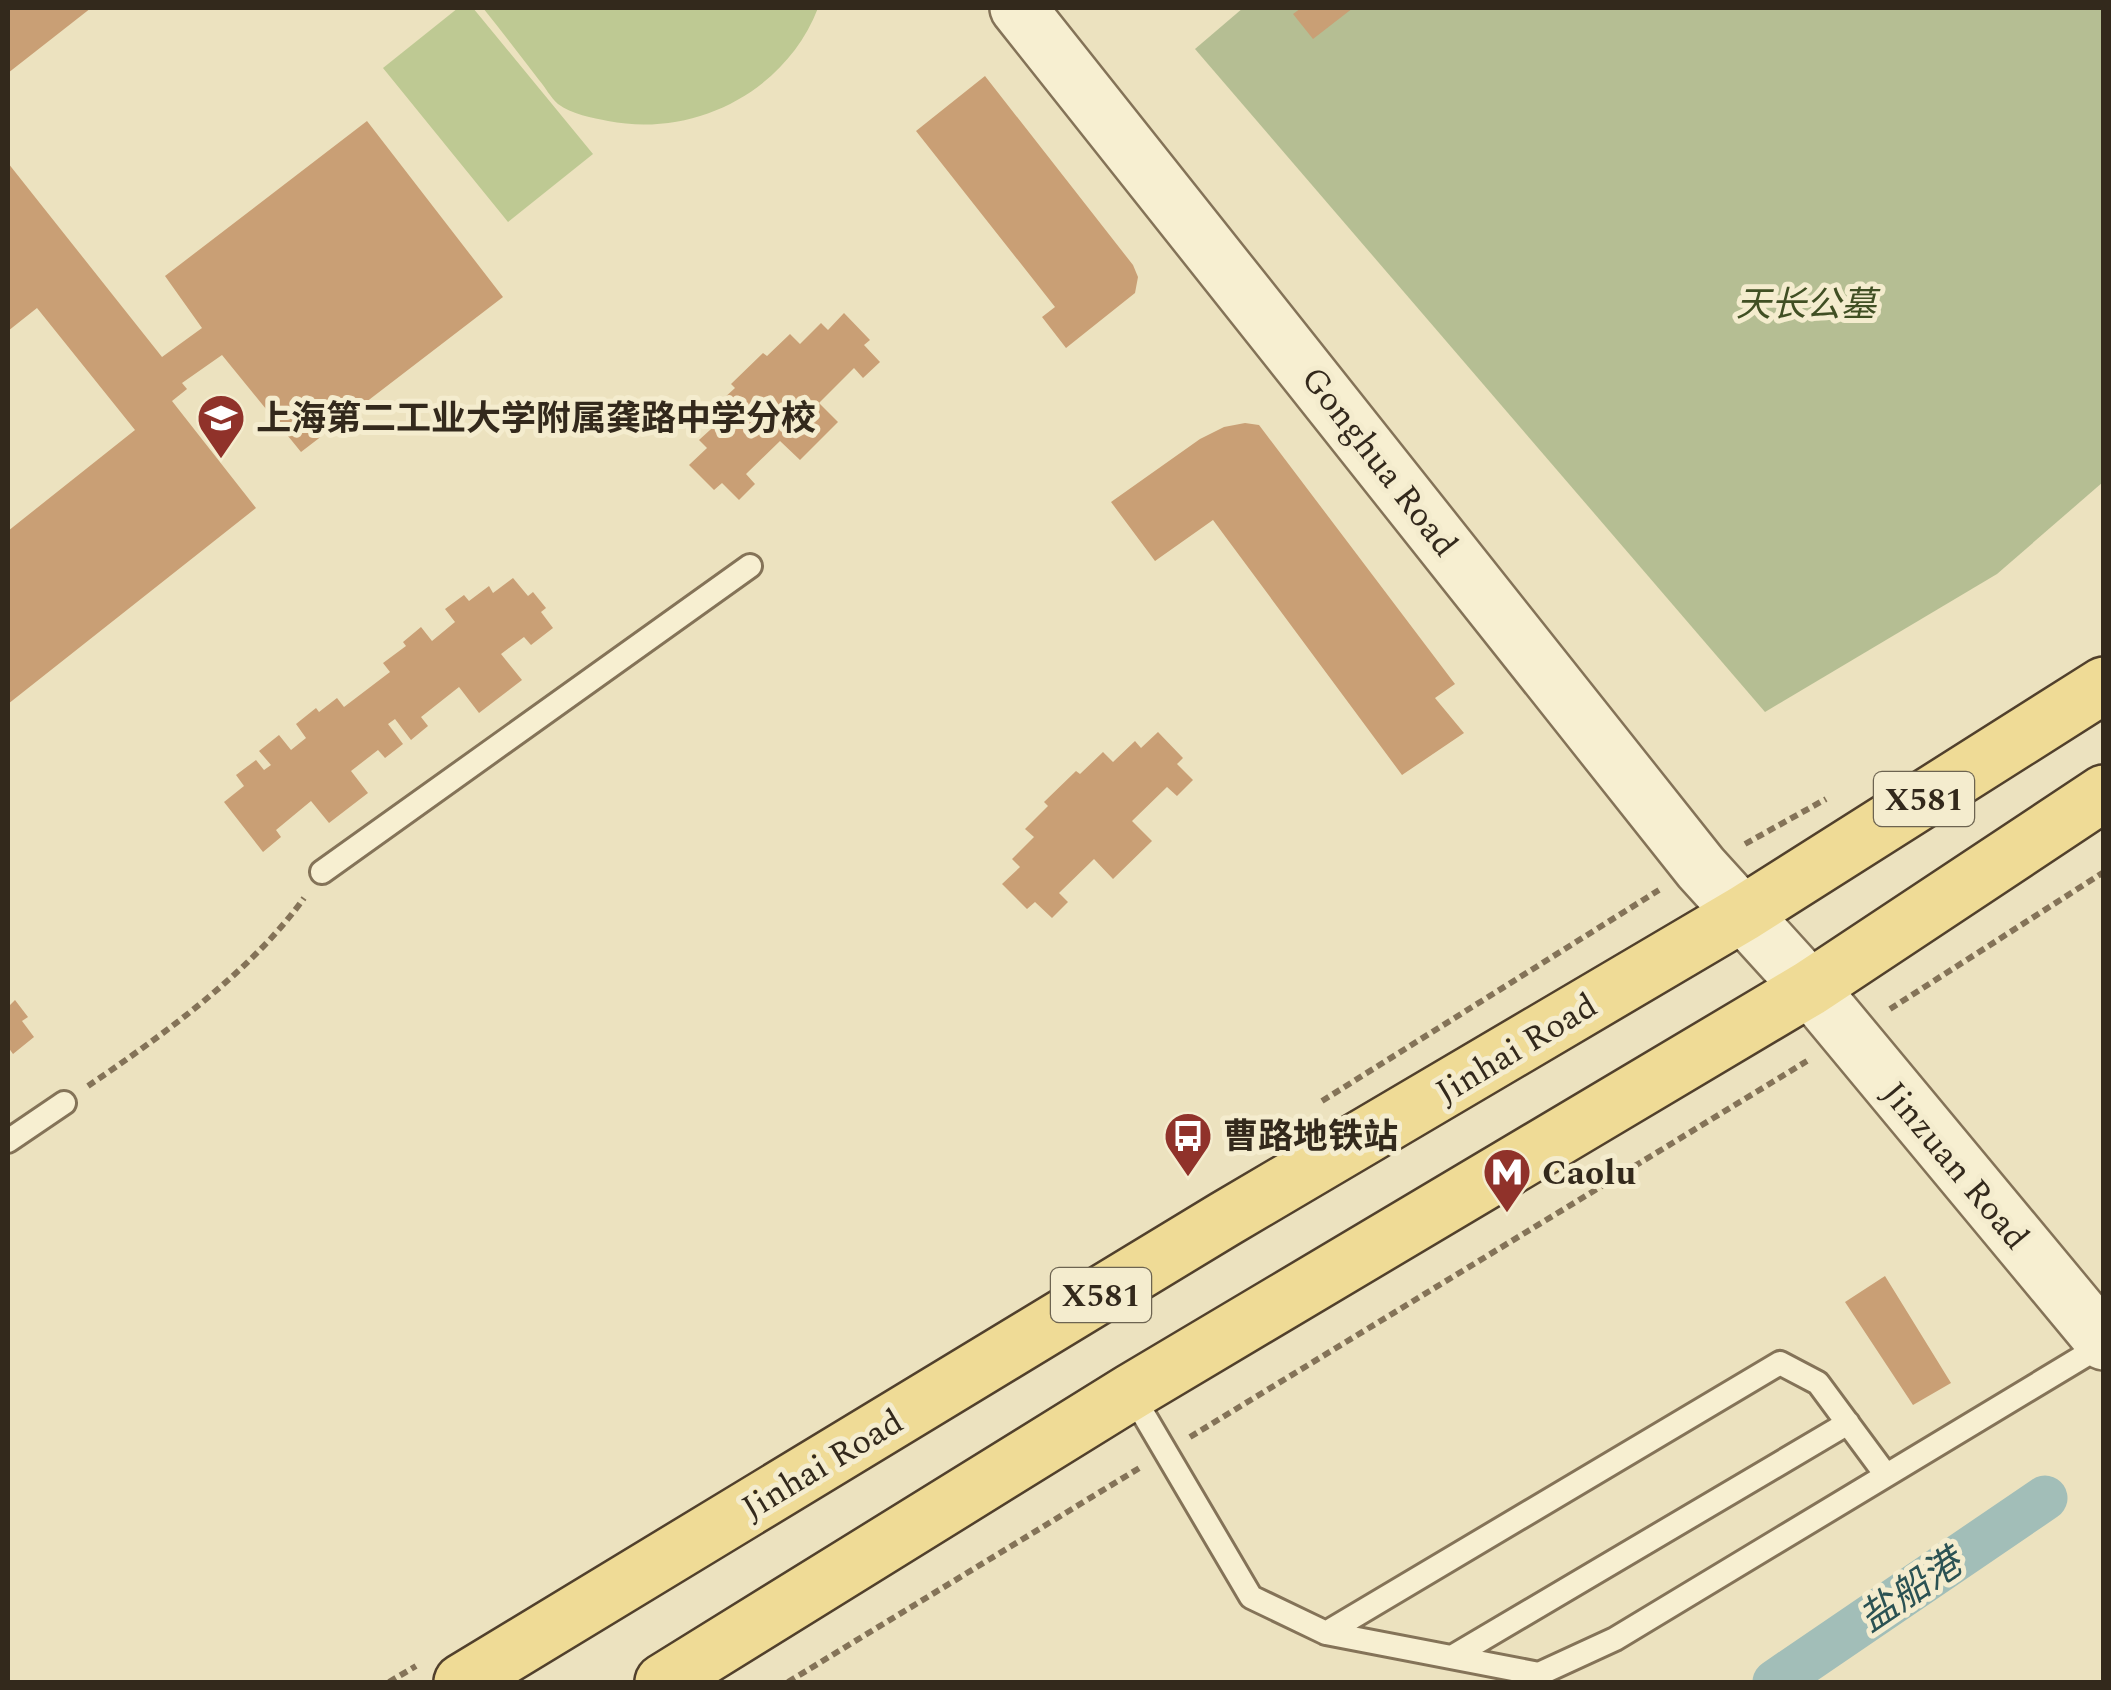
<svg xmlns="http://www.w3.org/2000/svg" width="2111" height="1690" font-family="Spectral,'Noto Sans SC',serif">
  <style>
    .green { fill: #bec993 }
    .cemetery { fill: #b5be93 }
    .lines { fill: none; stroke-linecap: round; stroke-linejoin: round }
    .canal { stroke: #a2beb8; stroke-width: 45 }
    .building { fill: #c99f75 }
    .service-casing { stroke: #847358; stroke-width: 28 }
    .tertiary-casing { stroke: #847358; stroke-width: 60 }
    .primary-casing { stroke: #51402c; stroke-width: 60 }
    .path { stroke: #847358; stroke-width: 6; stroke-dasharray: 8 5; stroke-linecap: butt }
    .service { stroke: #f7efd1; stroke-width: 22 }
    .tertiary { stroke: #f7efd1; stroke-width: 55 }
    .primary { stroke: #efdb96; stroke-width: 55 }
    .labels { text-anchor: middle; stroke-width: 10; stroke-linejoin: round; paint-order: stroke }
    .shield { fill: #f4ecce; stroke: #6d6451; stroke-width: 2.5 }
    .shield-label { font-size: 32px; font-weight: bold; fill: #33291c }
    .park-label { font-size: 35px; font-style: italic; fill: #404f23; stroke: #f4ecce }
    .poi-label { font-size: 35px; font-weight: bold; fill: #33291c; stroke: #f4ecce; text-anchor: start }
    .street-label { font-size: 35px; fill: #33291c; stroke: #f4ecce }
    .water-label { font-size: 38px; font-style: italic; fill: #2b5253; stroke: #f4ecce }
  </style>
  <rect width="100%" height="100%" fill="#ece2bf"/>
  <path class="green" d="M 458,8 L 473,8 L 593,154 L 508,222 L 383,68 Z
    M 483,8 L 818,8 C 786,91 695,138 608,121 C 593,118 571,114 558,104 C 551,98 545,87 539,80 C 521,56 502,32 483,8 Z"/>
  <path class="cemetery" d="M 1243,8 L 2103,8 L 2103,482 L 1997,574 L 1765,712 L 1195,49 Z"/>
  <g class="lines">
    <path class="canal" d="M 1775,1682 L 2045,1498"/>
  </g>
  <path class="building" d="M 8,8 L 91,8 L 8,73 Z
    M 1301,8 L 1353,8 L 1313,39 L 1293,14 Z
    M 985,76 L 1133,265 L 1138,277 L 1135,293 L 1066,348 L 1042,317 L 1055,307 L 916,131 Z
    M 367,121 L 503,297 L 301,452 L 222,355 L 182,383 L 187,389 L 172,401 L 256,508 L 8,704 L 8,531 L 135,430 L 37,308 L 8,331 L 8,163 L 162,357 L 202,328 L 165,276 Z
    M 844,313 L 870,340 L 864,345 L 880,362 L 863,378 L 854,368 L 819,403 L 838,422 L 800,460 L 780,441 L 746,474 L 755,484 L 739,500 L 722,483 L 714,490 L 689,465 L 707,448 L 699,440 L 721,420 L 711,410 L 735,388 L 731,384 L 763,353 L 767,356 L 790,334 L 800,344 L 821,323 L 828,330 Z
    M 1245,423 L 1259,425 L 1455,684 L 1435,698 L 1464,733 L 1402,775 L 1213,520 L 1155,561 L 1111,502 L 1200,439 L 1224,427 Z
    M 513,578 L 528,596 L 533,592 L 546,608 L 541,612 L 553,628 L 531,645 L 524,637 L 501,654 L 522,680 L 479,713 L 459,687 L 421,717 L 428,726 L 411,740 L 395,719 L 388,724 L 403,744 L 385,758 L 378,750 L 351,771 L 368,793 L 329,823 L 311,801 L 276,830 L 281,837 L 263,852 L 224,802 L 244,786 L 236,775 L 256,760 L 264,770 L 271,765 L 259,751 L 279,735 L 291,750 L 306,738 L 296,724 L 316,708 L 319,712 L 337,698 L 344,707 L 390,672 L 383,663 L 406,646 L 403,642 L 421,627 L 432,641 L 455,622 L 445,609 L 464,595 L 469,601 L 489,586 L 493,593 Z
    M 1158,732 L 1183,758 L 1177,764 L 1193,780 L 1177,796 L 1167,787 L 1132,821 L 1152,841 L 1113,879 L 1094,859 L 1059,893 L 1068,902 L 1052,918 L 1035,902 L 1027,909 L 1002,884 L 1020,867 L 1012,859 L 1034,837 L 1025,829 L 1048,806 L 1044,802 L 1076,771 L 1080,774 L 1103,752 L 1113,762 L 1135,741 L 1141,748 Z
    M 15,1000 L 28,1017 L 22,1021 L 34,1037 L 13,1054 L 8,1047 L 8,1007 Z
    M 1885,1276 L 1951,1383 L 1913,1405 L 1845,1302 Z"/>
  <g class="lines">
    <g class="service-casing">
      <path id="service" d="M 322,872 L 750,566
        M 8,1141 L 64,1103
        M 1131,1393 L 1251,1597 L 1326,1633 L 1539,1674 L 1615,1639 L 2104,1344
        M 1326,1633 L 1780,1363 L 1818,1383 L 1886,1475
        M 1452,1657 L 1848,1423"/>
    </g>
    <g class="tertiary-casing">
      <path id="tertiary" d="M 1018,8 L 1701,868 L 1810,988 L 2104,1342"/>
    </g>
    <g class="primary-casing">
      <path id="primary" d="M 462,1682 L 1225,1219 L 1744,913 L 2104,685
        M 663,1682 L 1131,1392 L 1810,988 L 2104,793"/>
    </g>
    <path class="path" d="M 1745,844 L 1826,799
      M 1890,1009 L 2104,872
      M 88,1086 C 163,1035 251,972 304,898
      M 1322,1101 L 1659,890
      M 1190,1437 L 1807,1061
      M 389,1682 L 416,1666
      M 788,1682 L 1141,1467"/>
    <use href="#service" class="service"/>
    <use href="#tertiary" class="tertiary"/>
    <use href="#primary" class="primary"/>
  </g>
  <defs>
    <g id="school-pin" transform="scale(2.5)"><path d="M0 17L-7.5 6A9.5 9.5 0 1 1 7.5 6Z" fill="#90322a" stroke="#f4ecce"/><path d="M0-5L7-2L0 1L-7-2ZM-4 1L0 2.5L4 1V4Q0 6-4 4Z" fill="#fff"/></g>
    <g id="bus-pin" transform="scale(2.5)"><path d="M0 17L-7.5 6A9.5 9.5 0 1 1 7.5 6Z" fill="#90322a" stroke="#f4ecce"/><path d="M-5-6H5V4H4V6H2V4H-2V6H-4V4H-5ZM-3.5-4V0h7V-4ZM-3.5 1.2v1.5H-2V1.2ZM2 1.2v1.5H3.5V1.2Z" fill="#fff"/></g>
    <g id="metro-pin" transform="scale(2.5)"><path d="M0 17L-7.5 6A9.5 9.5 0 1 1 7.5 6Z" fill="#90322a" stroke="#f4ecce"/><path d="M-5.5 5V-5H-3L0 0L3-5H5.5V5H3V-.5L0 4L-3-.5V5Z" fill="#fff"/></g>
  </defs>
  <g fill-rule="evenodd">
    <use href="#school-pin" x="221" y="418"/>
    <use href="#bus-pin" x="1188" y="1136"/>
    <use href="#metro-pin" x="1507" y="1172"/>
  </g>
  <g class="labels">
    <g class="shield">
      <rect x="1874" y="772" width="100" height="54" rx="8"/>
      <rect x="1051" y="1268" width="100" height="54" rx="8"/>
    </g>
    <g class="shield-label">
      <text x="1924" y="810">X581</text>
      <text x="1101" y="1306">X581</text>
    </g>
    <g class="park-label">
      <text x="1806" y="316">天长公墓</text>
    </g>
    <g class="poi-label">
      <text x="256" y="430">上海第二工业大学附属龚路中学分校</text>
      <text x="1223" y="1148">曹路地铁站</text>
      <text x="1542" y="1184">Caolu</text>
    </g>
    <g class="street-label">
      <text transform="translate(1380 461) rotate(52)" y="12">Gonghua Road</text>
      <text transform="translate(1516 1048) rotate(-31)" y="12">Jinhai Road</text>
      <text transform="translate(1956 1165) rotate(50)" y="12">Jinzuan Road</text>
      <text transform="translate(822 1464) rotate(-31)" y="12">Jinhai Road</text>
    </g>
    <g class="water-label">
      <text transform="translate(1910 1590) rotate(-34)" y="13">盐船港</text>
    </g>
  </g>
  <rect width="2111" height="1690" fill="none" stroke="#33291c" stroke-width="20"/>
</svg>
